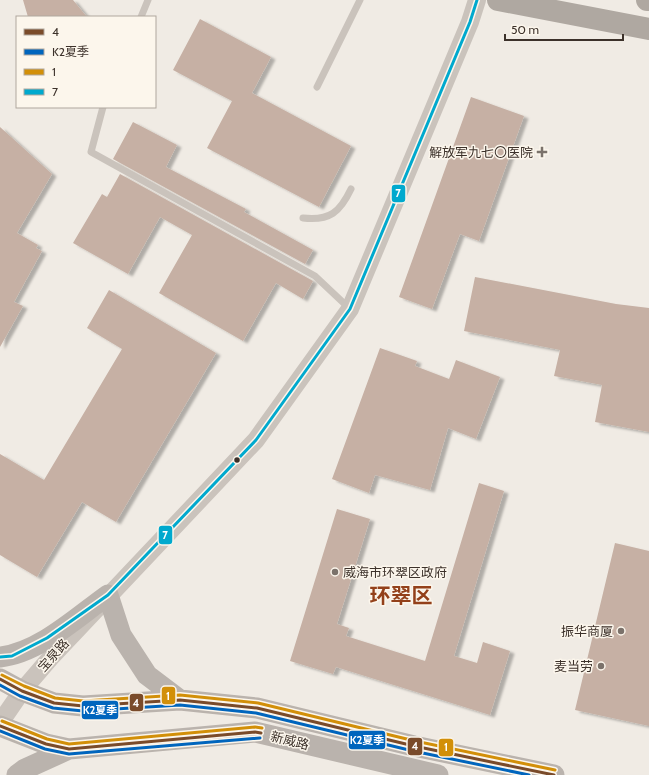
<svg xmlns="http://www.w3.org/2000/svg" width="649" height="775" font-family="Cabin,'Noto Sans SC',sans-serif">
  <style>
    .building { fill: #c6b0a4; filter: url(#shadow) }
    .lines { fill: none; stroke-linecap: round; stroke-linejoin: round }
    .service { stroke: #cac3bc; stroke-width: 7 }
    .tertiary { stroke: #cac3bc; stroke-width: 18 }
    .secondary { stroke: #bab3ad; stroke-width: 21 }
    .primary { stroke: #afa8a1; stroke-width: 22 }
    .bus-1-casing { stroke: #fcf6ec; stroke-width: 6 }
    .bus-2-casing { stroke: #fcf6ec; stroke-width: 6 }
    .bus-3-casing { stroke: #fcf6ec; stroke-width: 6 }
    .bus-4-casing { stroke: #fcf6ec; stroke-width: 6 }
    .bus-1 { stroke: #7a4b2a; stroke-width: 3 }
    .bus-2 { stroke: #0065bd; stroke-width: 3 }
    .bus-3 { stroke: #d28f08; stroke-width: 3 }
    .bus-4 { stroke: #00a9ce; stroke-width: 3 }
    .poi-dot { fill: #7b726b; stroke: #fcf6ec; stroke-width: 1.5 }
    .bus-dot { fill: #3c312a; stroke: #fcf6ec; stroke-width: 1.5 }
    .labels { text-anchor: middle; stroke-width: 3; stroke-linejoin: round; paint-order: stroke }
    .poi-label { font-size: 13px; fill: #3c312a; stroke: #fcf6ec; text-anchor: end }
    .street-label { font-size: 13px; fill: #3c312a; stroke: #fcf6ec }
    .town-label { font-size: 21px; font-weight: bold; fill: #93401a; stroke: #fcf6ec }
    .line-badge { stroke: #fcf6ec; stroke-width: 1.5 }
    .badge-label { font-size: 11px; text-anchor: middle; font-weight: bold; fill: #fff }
  </style>
  <defs>
    <filter id="shadow"><feDropShadow dx="4.5" dy="2.5" stdDeviation="1" flood-color="#0004"/></filter>
  </defs>
  <rect width="100%" height="100%" fill="#f0ebe4"/>
  <path class="building" d="M 23,0 L 73,0 L 87,17 L 28,17 Z
    M 200,19 L 271,57 L 252,93 L 351,146 L 319,207 L 207,148 L 232,101 L 173,70 Z
    M 471,97 L 524,116 L 479,241 L 460,234 L 432,309 L 399,297 Z
    M 133,122 L 177,145 L 166,167 L 246,209 L 244,212 L 313,250 L 305,264 L 113,159 Z
    M 0,127 L 52,174 L 17,233 L 38,245 L 36,248 L 42,251 L 14,302 L 23,306 L 0,347 Z
    M 120,174 L 313,281 L 303,299 L 276,283 L 243,341 L 159,293 L 192,235 L 160,217 L 128,274 L 73,243 L 102,194 L 107,197 Z
    M 475,277 L 616,304 L 649,308 L 649,432 L 595,422 L 602,385 L 554,376 L 560,350 L 464,331 Z
    M 109,290 L 216,353 L 116,522 L 82,502 L 37,577 L 0,555 L 0,454 L 44,480 L 122,349 L 87,328 Z
    M 380,348 L 417,361 L 415,366 L 449,379 L 456,360 L 500,377 L 476,439 L 448,428 L 430,490 L 375,475 L 369,493 L 332,479 Z
    M 479,483 L 504,491 L 454,656 L 477,663 L 483,642 L 510,651 L 490,715 L 336,667 L 333,674 L 290,661 L 337,509 L 370,519 L 337,624 L 349,628 L 346,636 L 425,661 Z
    M 615,543 L 649,551 L 649,726 L 575,710 Z"/>
  <g class="lines">
    <path class="service" d="M 141,17 L 148,0
      M 317,87 L 360,0
      M 103,107 L 91,152 L 315,276 L 350,309
      M 303,218 C 330,221 340,212 351,189"/>
    <path class="tertiary" d="M 0,723 L 22,691 L 52,656 L 256,440 L 350,309 L 470,22 L 477,0"/>
    <path class="secondary" d="M 0,657 C 39,653 77,617 108,595 L 121,635 L 147,675 L 180,700
      M 0,679 L 22,691 L 54,703 L 83,706 L 180,700 L 257,708 L 414,746 L 554,775
      M 0,726 L 46,744 L 69,749 L 255,732 L 438,775
      M 17,775 L 25,769 L 69,749"/>
    <path class="primary" d="M 498,0 L 649,29
      M 647,0 L 649,0"/>
    <g class="bus-1-casing">
      <path id="bus-1" d="M 0,679 L 22,691 L 54,703 L 83,706 L 180,700 L 257,708 L 414,746 L 554,775
        M 0,726 L 46,744 L 69,749 L 255,732 L 261,733"/>
    </g>
    <g class="bus-2-casing">
      <path id="bus-2" d="M 0,685 L 20,696 L 53,708 L 83,711 L 180,705 L 256,713 L 413,751 L 529,775
        M 0,731 L 45,749 L 69,754 L 260,738"/>
    </g>
    <g class="bus-3-casing">
      <path id="bus-3" d="M 2,675 L 24,686 L 55,698 L 83,701 L 180,695 L 258,703 L 415,741 L 555,770
        M 2,721 L 47,739 L 69,744 L 255,727 L 262,728"/>
    </g>
    <g class="bus-4-casing">
      <path id="bus-4" d="M 0,657 L 12,656 L 47,638 L 108,595 L 256,440 L 350,309 L 470,22 L 477,0"/>
    </g>
    <use href="#bus-1" class="bus-1"/>
    <use href="#bus-2" class="bus-2"/>
    <use href="#bus-3" class="bus-3"/>
    <use href="#bus-4" class="bus-4"/>
  </g>
  <g class="poi-dot">
    <path d="M540 146h4v4h4v4h-4v4h-4v-4h-4v-4h4z"/>
    <circle cx="335" cy="572" r="4"/>
    <circle cx="621" cy="631" r="4"/>
    <circle cx="601" cy="666" r="4"/>
  </g>
  <circle class="bus-dot" cx="237" cy="460" r="3.5"/>
  <g class="labels">
    <g class="poi-label">
      <text x="533" y="157">解放军九七〇医院</text>
      <text x="343" y="577" text-anchor="start">威海市环翠区政府</text>
      <text x="613" y="636">振华商厦</text>
      <text x="593" y="671">麦当劳</text>
    </g>
    <g class="street-label">
      <text transform="translate(53 655) rotate(-48)" y="5">宝泉路</text>
      <text transform="translate(290 740) rotate(14)" y="5">新威路</text>
    </g>
    <g class="town-label">
      <text x="401" y="603">环翠区</text>
    </g>
  </g>
  <g class="line-badge">
    <rect x="391" y="184" width="15" height="19" rx="4" fill="#00a9ce"/>
    <rect x="158" y="525" width="15" height="20" rx="4" fill="#00a9ce"/>
    <rect x="161" y="686" width="15" height="19" rx="4" fill="#d28f08"/>
    <rect x="129" y="693" width="15" height="19" rx="4" fill="#7a4b2a"/>
    <rect x="81" y="700" width="38" height="20" rx="4" fill="#0065bd"/>
    <rect x="348" y="730" width="38" height="20" rx="4" fill="#0065bd"/>
    <rect x="407" y="737" width="16" height="19" rx="4" fill="#7a4b2a"/>
    <rect x="438" y="738" width="16" height="19" rx="4" fill="#d28f08"/>
  </g>
  <g class="badge-label">
    <text x="398" y="197">7</text>
    <text x="165" y="539">7</text>
    <text x="168" y="700">1</text>
    <text x="136" y="707">4</text>
    <text x="100" y="714">K2夏季</text>
    <text x="367" y="744">K2夏季</text>
    <text x="415" y="750">4</text>
    <text x="446" y="751">1</text>
  </g>
  <rect x="16" y="16" width="140" height="92" fill="#fcf6ec" stroke="#afa79e"/>
  <rect x="24" y="29" width="20" height="6" fill="#7a4b2a" stroke="#afa79e"/>
  <text x="52" y="36" font-size="12" fill="#3c312a">4</text>
  <rect x="24" y="49" width="20" height="6" fill="#0065bd" stroke="#afa79e"/>
  <text x="52" y="56" font-size="12" fill="#3c312a">K2夏季</text>
  <rect x="24" y="69" width="20" height="6" fill="#d28f08" stroke="#afa79e"/>
  <text x="52" y="76" font-size="12" fill="#3c312a">1</text>
  <rect x="24" y="89" width="20" height="6" fill="#00a9ce" stroke="#afa79e"/>
  <text x="52" y="96" font-size="12" fill="#3c312a">7</text>
  <path d="M505 34v6h118v-6" fill="none" stroke="#3c312a" stroke-width="2"/>
  <text x="511" y="34" font-size="12" fill="#3c312a" stroke="#fcf6ec" stroke-width="3" paint-order="stroke">50 m</text>
</svg>
